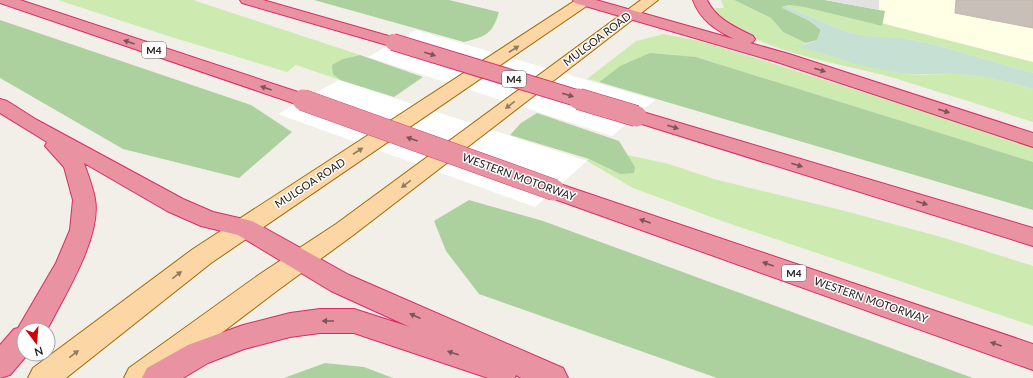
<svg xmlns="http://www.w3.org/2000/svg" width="1033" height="378" font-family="Lato,sans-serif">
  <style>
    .education { fill: #ffffe5 }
    .grass { fill: #cdebb0 }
    .forest { fill: #add19e }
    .wetland { fill: #c6e0d4 }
    .parking { fill: #e2e2e2 }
    .pier { fill: #fff }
    .building { fill: #c7bfb8; stroke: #c4b6ab }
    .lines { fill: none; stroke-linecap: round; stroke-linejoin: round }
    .primary-casing { stroke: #a06b00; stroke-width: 2 }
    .motorway-casing { stroke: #dc2a67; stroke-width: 2 }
    .primary { fill: #fcd6a4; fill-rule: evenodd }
    .motorway { fill: #e892a2; fill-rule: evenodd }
    .motorway-bridge-far1-casing { stroke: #dc2a67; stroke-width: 18; stroke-linecap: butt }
    .motorway-bridge-casing { stroke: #dc2a67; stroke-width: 22; stroke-linecap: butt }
    .motorway-bridge-far1 { stroke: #e892a2; stroke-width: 16 }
    .motorway-bridge { stroke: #e892a2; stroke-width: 21 }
    .oneway { fill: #7b545c }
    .oneway2 { fill: #8f7c63 }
    .labels { text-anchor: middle; stroke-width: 3; stroke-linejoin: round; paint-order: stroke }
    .shield { fill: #fff; stroke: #646464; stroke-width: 1 }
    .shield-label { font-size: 10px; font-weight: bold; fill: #222 }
    .street-label { font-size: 11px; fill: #222; stroke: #fff }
  </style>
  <rect width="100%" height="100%" fill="#f2efe9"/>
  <path class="education" d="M 793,0 L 1033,0 L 1033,62 L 881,23 Z"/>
  <path class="grass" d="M 58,0 L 193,0 L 360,55 L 343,59 L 333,73 L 340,80 L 296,65 L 287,72 L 168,36 Z
    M 721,0 L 734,0 L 759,12 L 771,18 L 783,32 L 806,43 L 803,45 L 796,45 C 832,56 869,69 907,74 C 924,76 942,73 959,74 C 985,75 1008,82 1033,89 L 1033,122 C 999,111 966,100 932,90 C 916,85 899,79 883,75 C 834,62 745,50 714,8 L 724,8 Z
    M 789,5 L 804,7 L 882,26 L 881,23 L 1033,62 L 1033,73 L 936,45 L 903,38 L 867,36 L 847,32 L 785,6 Z
    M 664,34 L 700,41 L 749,56 L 1033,146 L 1033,162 L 696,57 L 620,66 L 599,82 L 587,79 L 636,41 Z
    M 627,155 L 669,164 L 714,179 L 845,211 L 945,238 L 1033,266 L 1033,326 L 722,221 L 633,188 L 587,161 L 589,159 L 620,174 L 629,159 Z"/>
  <path class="forest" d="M 314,0 L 449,0 L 499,12 C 492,35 486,36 464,42 Z
    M 734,0 L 825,0 L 885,11 L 882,26 L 804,7 L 789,5 L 782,7 L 810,21 L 821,30 L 817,40 L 806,43 L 783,32 L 771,18 Z
    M 0,20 L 251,105 L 292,132 L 239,178 L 123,149 L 0,78 Z
    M 650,53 L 696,57 L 1033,162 L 1033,210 L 599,82 L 620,66 Z
    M 360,55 L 423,77 L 394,97 L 340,80 L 333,74 L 332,65 L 343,59 Z
    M 537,113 L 619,141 L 635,167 L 634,173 L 620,174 L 589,159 L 510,135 L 521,123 Z
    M 469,200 L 543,221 L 973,378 L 717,378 L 479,294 L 446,251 L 434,221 Z
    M 325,363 L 364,367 L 393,378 L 284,378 Z"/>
  <path class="wetland" d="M 785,6 L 847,32 L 867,36 L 903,38 L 936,45 L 1033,73 L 1033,89 C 1008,82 984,75 958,74 C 942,73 925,75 909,74 C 869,71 831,55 793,45 L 803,45 L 817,40 L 821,30 L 810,21 L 782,8 Z"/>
  <path class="parking" d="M 826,0 L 879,0 L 879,10 Z"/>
  <path class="pier" d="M 416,30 L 655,100 L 612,136 L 368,57 Z
    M 339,80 L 587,161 L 535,207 L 278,114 Z"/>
  <path class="building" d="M 956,0 L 1033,0 L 1033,28 L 955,13 Z"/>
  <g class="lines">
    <g class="primary-casing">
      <path id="primary" d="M 576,0 L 593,0 L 591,3 L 211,263 L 66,378 L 28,378 L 33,368 L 193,249 Z
        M 641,0 L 658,0 L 352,236 L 278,290 L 162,378 L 124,378 L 129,368 L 260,274 L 336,224 Z"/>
    </g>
    <g class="motorway-casing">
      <path id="motorway" d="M 0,0 L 20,0 L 310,96 L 312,100 L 310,104 L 303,106 L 296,104 L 0,3 Z
        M 240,0 L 263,0 L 399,39 L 401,42 L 399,45 L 393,47 L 387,45 L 242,3 Z
        M 573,0 L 596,0 L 734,39 C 716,30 700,20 693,0 L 707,0 C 716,19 735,27 753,36 L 755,39 L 753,42 L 750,43 L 789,54 L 1033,133 L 1033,147 L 777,62 L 575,3 Z
        M 0,99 L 7,101 L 37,120 L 183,199 L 213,212 L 252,221 L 349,275 L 563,368 L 568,378 L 521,378 L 516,375 L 515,378 L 488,378 L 354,333 L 320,333 L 290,337 L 244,349 L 208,363 L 183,378 L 142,378 L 147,368 L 188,345 L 243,325 L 290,313 L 320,309 L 354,309 L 410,327 L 331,291 L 238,235 L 201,226 L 167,211 L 84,163 C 88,175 93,187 95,199 C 102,237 64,296 47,330 L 24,330 L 24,354 L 28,354 L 10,375 L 0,378 L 0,345 L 14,329 L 18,328 L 56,263 L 70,230 L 73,200 L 64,167 L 45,146 L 47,142 L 0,113 Z
        M 636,110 L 1033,228 L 1033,246 L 629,120 L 626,116 L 629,112 Z
        M 554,182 L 1033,344 L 1033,370 L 546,196 L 543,190 L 546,184 Z"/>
    </g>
    <use href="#primary" class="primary"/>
    <use href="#motorway" class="motorway"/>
    <g class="motorway-bridge-far1-casing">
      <path id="motorway-bridge-far1" d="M 393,42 L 583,100"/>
    </g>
    <g class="motorway-bridge-casing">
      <path id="motorway-bridge" d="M 579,99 L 636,116
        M 303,100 L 554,190"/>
    </g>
    <use href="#motorway-bridge-far1" class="motorway-bridge-far1"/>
    <use href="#motorway-bridge" class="motorway-bridge"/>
  </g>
  <defs><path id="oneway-solid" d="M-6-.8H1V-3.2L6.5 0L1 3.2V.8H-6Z"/></defs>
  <g class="oneway">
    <use href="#oneway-solid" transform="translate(129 42) rotate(-161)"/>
    <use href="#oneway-solid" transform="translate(430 54) rotate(17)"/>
    <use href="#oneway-solid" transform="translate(820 70) rotate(18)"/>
    <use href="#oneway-solid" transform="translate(266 88) rotate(-161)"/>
    <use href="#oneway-solid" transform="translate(568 95) rotate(17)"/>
    <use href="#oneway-solid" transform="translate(944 111) rotate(18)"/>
    <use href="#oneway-solid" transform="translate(673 127) rotate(17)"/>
    <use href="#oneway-solid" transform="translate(412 139) rotate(-160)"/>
    <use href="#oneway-solid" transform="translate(797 165) rotate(17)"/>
    <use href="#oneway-solid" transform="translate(922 203) rotate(17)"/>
    <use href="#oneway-solid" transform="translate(645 221) rotate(-161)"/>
    <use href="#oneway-solid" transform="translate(768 264) rotate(-161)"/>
    <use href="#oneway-solid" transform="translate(415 316) rotate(-156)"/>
    <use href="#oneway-solid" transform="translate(328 321) rotate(180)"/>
    <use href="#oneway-solid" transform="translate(996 344) rotate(-161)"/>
    <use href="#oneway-solid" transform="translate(453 353) rotate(-162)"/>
  </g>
  <g class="oneway2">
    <use href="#oneway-solid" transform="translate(514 49) rotate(-33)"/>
    <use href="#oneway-solid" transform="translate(510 105) rotate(143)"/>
    <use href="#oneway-solid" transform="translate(358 151) rotate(-33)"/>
    <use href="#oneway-solid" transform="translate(406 184) rotate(143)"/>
    <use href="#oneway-solid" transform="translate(177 275) rotate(-38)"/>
    <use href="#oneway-solid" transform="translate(74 354) rotate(-38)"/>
  </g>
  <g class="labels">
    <g class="shield">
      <rect x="142" y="42" width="24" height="16" rx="3"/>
      <rect x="502" y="71" width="24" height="16" rx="3"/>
      <rect x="782" y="265" width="24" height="16" rx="3"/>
    </g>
    <g class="shield-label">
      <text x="154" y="54">M4</text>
      <text x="514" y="83">M4</text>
      <text x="794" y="277">M4</text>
    </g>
    <g class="street-label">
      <text transform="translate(597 39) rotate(-37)" y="4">MULGOA ROAD</text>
      <text transform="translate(519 177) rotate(20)" y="4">WESTERN MOTORWAY</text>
      <text transform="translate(310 183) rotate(-33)" y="4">MULGOA ROAD</text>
      <text transform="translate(871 300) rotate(19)" y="4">WESTERN MOTORWAY</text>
    </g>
  </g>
  <g transform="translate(36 342) rotate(164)"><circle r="19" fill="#ffffff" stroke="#a7a7a7"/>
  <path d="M0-3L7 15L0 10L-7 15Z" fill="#d40000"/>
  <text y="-6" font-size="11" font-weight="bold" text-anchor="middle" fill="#222222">N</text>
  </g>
</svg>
